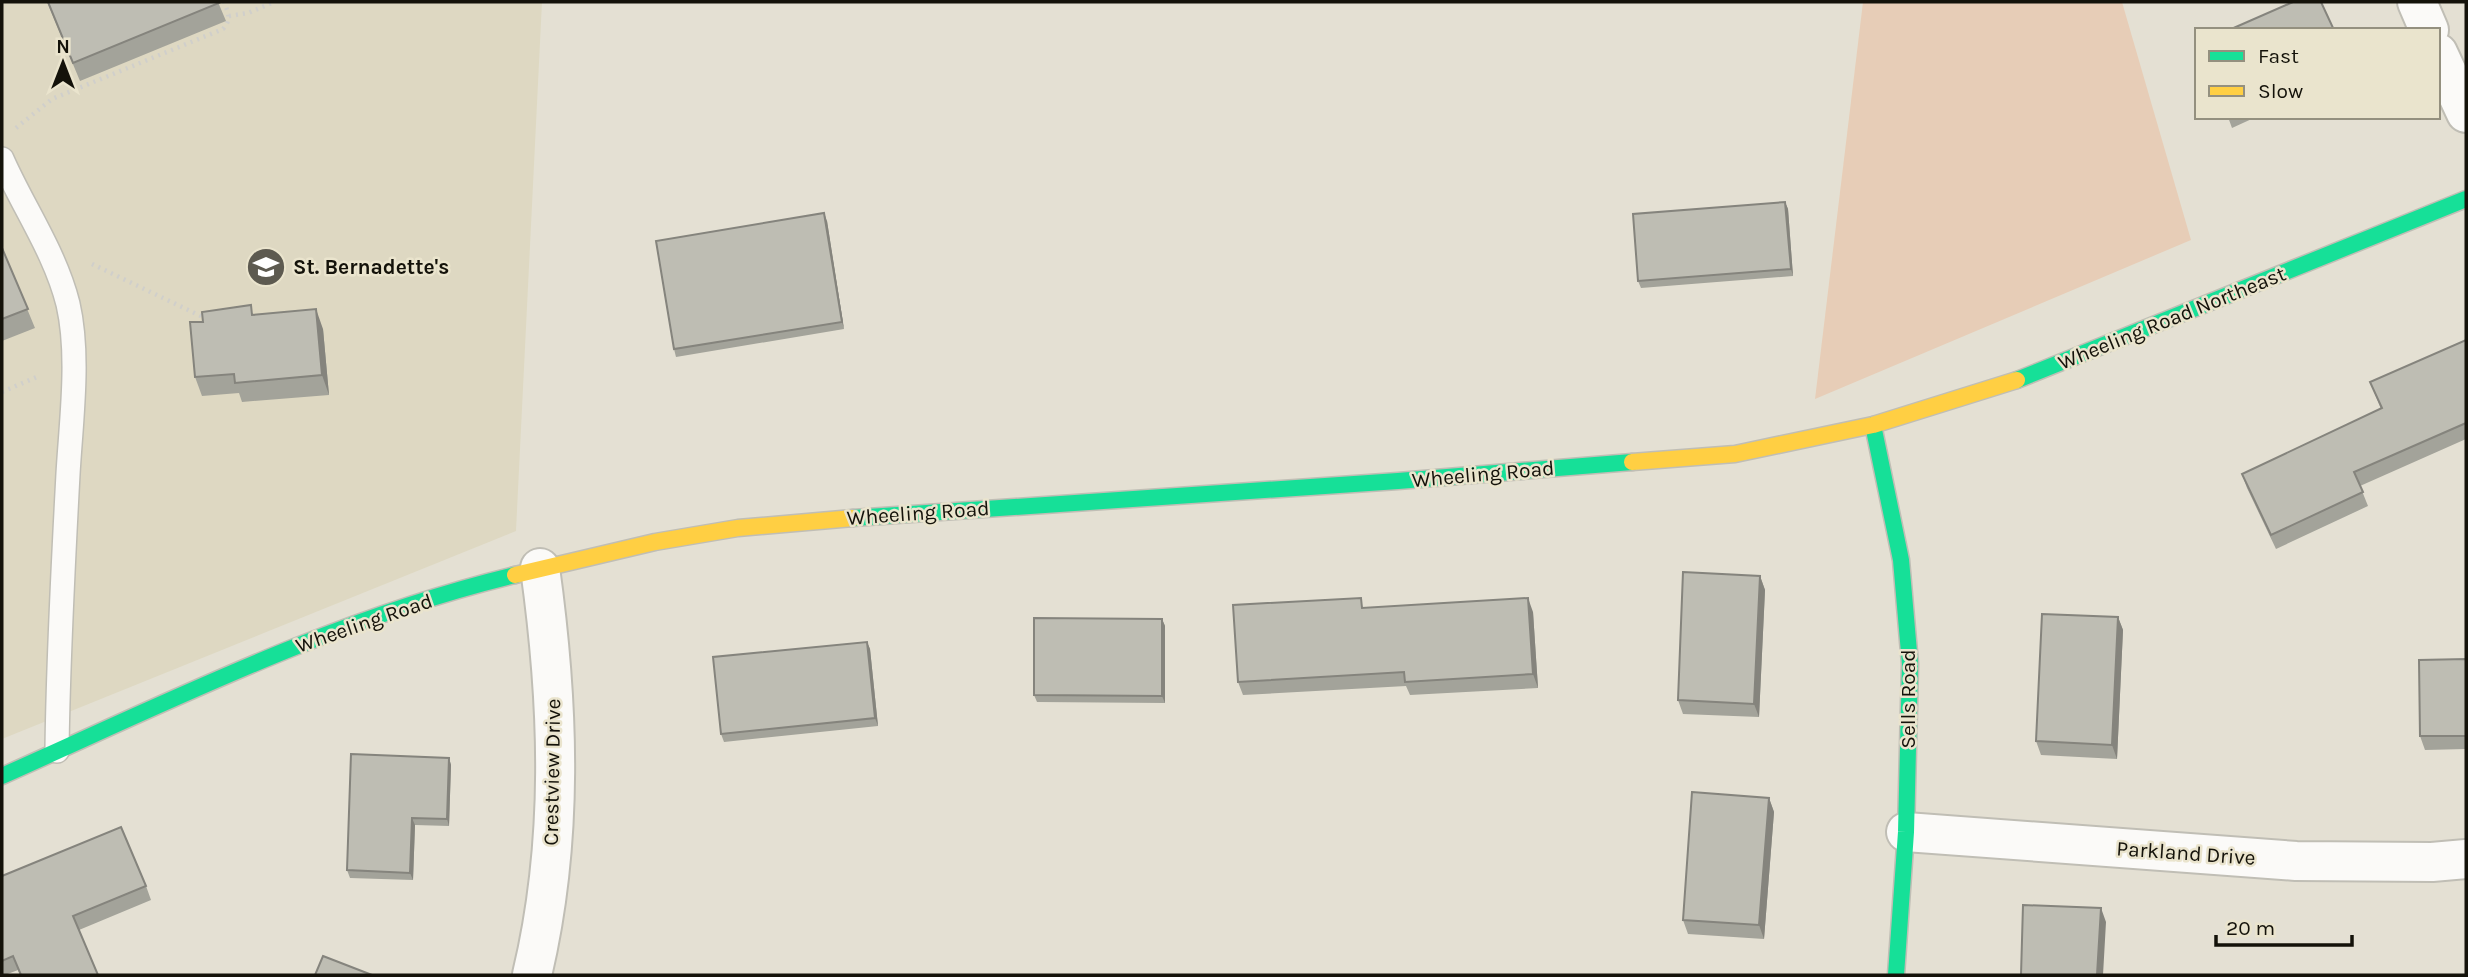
<svg xmlns="http://www.w3.org/2000/svg" width="2468" height="977" font-family="Karla,sans-serif">
  <style>
    .built { fill: #ded8c2 }
    .green { fill: #e7cdb7 }
    .lines { fill: none; stroke-linecap: round; stroke-linejoin: round }
    .lane-casing { stroke: #c0beb5; stroke-width: 26 }
    .street-casing { stroke: #c0beb5; stroke-width: 42 }
    .fast-casing { stroke: #c0beb5; stroke-width: 19 }
    .slow-casing { stroke: #c0beb5; stroke-width: 19 }
    .path { stroke: #d0cfcb; stroke-width: 4.5; stroke-dasharray: 2 5; stroke-linecap: butt }
    .lane { stroke: #fbfaf8; stroke-width: 23 }
    .street { stroke: #fbfaf8; stroke-width: 38 }
    .fast { stroke: #16e098; stroke-width: 16 }
    .slow { stroke: #ffcf43; stroke-width: 16 }
    .wall { fill: #a3a39a }
    .shaded-wall { fill: #85847d }
    .building { fill: #bebdb3; stroke: #85847d; stroke-width: 2 }
    .labels { text-anchor: middle; stroke-width: 5; stroke-linejoin: round; paint-order: stroke }
    .poi-label { font-size: 21px; font-weight: bold; fill: #14120a; stroke: #eae4cd; text-anchor: start }
    .street-label { font-size: 21px; fill: #14120a; stroke: #eae4cd }
  </style>
  <rect width="100%" height="100%" fill="#e4e0d3"/>
  <path class="built" d="M 2,2 L 542,2 L 516,531 L 2,739 Z"/>
  <path class="green" d="M 1863,2 L 2122,2 L 2191,240 L 1815,399 Z"/>
  <g class="lines">
    <g class="lane-casing">
      <path id="lane" d="M 2,159 C 23,207 55,252 68,304 C 80,356 71,421 68,474 C 63,567 58,659 57,751"/>
    </g>
    <g class="street-casing">
      <path id="street" d="M 2417,2 L 2429,30
        M 2438,53 L 2466,113
        M 1906,832 L 2296,861 L 2432,862 L 2466,859
        M 532,975 C 564,841 559,704 540,568"/>
    </g>
    <g class="fast-casing">
      <path id="fast" d="M 2017,380 L 2466,199
        M 1873,425 L 1901,560 L 1910,664 L 1906,832 L 1896,975
        M 853,518 L 1398,481 L 1632,462
        M 2,776 C 170,701 336,618 515,575"/>
    </g>
    <g class="slow-casing">
      <path id="slow" d="M 1632,462 L 1735,454 L 1873,425 L 2017,380
        M 515,575 L 655,542 L 738,528 L 853,518"/>
    </g>
    <path class="path" d="M 229,16 L 248,13 L 274,2
      M 16,128 L 52,99 L 223,29 C 232,19 228,13 224,2
      M 92,264 L 207,319
      M 2,392 L 39,376"/>
    <use href="#lane" class="lane"/>
    <use href="#street" class="street"/>
    <use href="#fast" class="fast"/>
    <use href="#slow" class="slow"/>
  </g>
  <path class="wall" d="M 47,2 L 218,2 L 226,21 L 80,81 Z
    M 2228,117 L 2256,117 L 2232,128 Z
    M 1785,202 L 1788,209 L 1793,276 L 1641,288 L 1638,281 Z
    M 827,221 L 844,329 L 676,357 L 674,349 Z
    M 2,248 L 35,328 L 2,341 Z
    M 255,315 L 323,329 L 329,395 L 242,402 L 239,393 L 202,396 L 195,377 L 203,322 Z
    M 2466,340 L 2466,439 L 2360,486 L 2368,506 L 2276,549 L 2247,488 L 2242,474 L 2381,409 L 2370,382 Z
    M 1760,576 L 1765,590 L 1759,717 L 1683,714 L 1678,700 Z
    M 1365,607 L 1533,612 L 1538,688 L 1410,695 L 1406,686 L 1243,695 L 1238,682 Z
    M 2118,617 L 2123,630 L 2117,759 L 2041,755 L 2036,741 Z
    M 1162,619 L 1165,626 L 1165,703 L 1037,702 L 1034,695 Z
    M 867,642 L 870,649 L 878,726 L 724,742 L 721,734 Z
    M 2466,659 L 2466,749 L 2425,750 L 2420,736 Z
    M 449,758 L 451,765 L 449,826 L 415,825 L 413,880 L 350,878 L 347,870 Z
    M 1769,798 L 1774,812 L 1764,939 L 1688,934 L 1683,920 Z
    M 2,876 L 146,886 L 151,900 L 79,930 L 98,975 L 20,975 L 18,970 L 5,975 L 2,975 Z"/>
  <path class="shaded-wall" d="M 1785,202 L 1788,209 L 1793,276 L 1791,269 Z
    M 824,213 L 827,221 L 844,329 L 842,322 Z
    M 316,309 L 323,329 L 329,395 L 322,375 Z
    M 1760,576 L 1765,590 L 1759,717 L 1754,704 Z
    M 1528,598 L 1533,612 L 1538,688 L 1533,674 Z
    M 2118,617 L 2123,630 L 2117,759 L 2112,745 Z
    M 1162,619 L 1165,626 L 1165,703 L 1162,696 Z
    M 867,642 L 870,649 L 878,726 L 875,718 Z
    M 449,758 L 451,765 L 449,826 L 447,819 Z
    M 1769,798 L 1774,812 L 1764,939 L 1759,925 Z
    M 412,818 L 415,825 L 413,880 L 410,873 Z
    M 2101,908 L 2106,922 L 2103,975 L 2097,975 Z"/>
  <path class="building" d="M 48,2 L 218,2 L 219,3 L 73,63 Z
    M 2293,2 L 2321,2 L 2334,30 L 2229,30 Z
    M 1785,202 L 1791,269 L 1638,281 L 1633,214 Z
    M 824,213 L 842,322 L 674,349 L 656,241 Z
    M 2,248 L 28,309 L 2,319 Z
    M 251,305 L 252,315 L 316,309 L 322,375 L 235,383 L 234,374 L 195,377 L 190,322 L 203,322 L 202,312 Z
    M 2466,340 L 2466,423 L 2354,472 L 2363,492 L 2271,535 L 2242,474 L 2382,408 L 2370,382 Z
    M 1683,572 L 1760,576 L 1754,704 L 1678,700 Z
    M 1361,598 L 1362,608 L 1528,598 L 1533,674 L 1405,682 L 1404,672 L 1238,682 L 1233,605 Z
    M 2042,614 L 2118,617 L 2112,745 L 2036,741 Z
    M 1034,618 L 1162,619 L 1162,696 L 1034,695 Z
    M 867,642 L 875,718 L 721,734 L 713,657 Z
    M 2466,659 L 2466,736 L 2420,736 L 2419,660 Z
    M 351,754 L 449,758 L 447,819 L 412,818 L 410,873 L 347,870 Z
    M 1692,792 L 1769,798 L 1759,925 L 1683,920 Z
    M 121,827 L 146,886 L 73,916 L 98,975 L 21,975 L 13,956 L 2,961 L 2,876 Z
    M 2023,905 L 2101,908 L 2097,975 L 2021,975 Z
    M 323,956 L 372,975 L 315,975 Z"/>
  <defs>
    <g id="school-disc" transform="scale(2.0125)"><circle r="9.5" fill="#5d5a50" stroke="#eae4cd"/><path d="M0-5L7-2L0 1L-7-2ZM-4 1L0 2.5L4 1V4Q0 6-4 4Z" fill="#fff"/></g>
  </defs>
  <g fill-rule="evenodd">
    <use href="#school-disc" x="266" y="267"/>
  </g>
  <g class="labels">
    <g class="poi-label">
      <text x="293" y="274">St. Bernadette's</text>
    </g>
    <g class="street-label">
      <text transform="translate(2172 318) rotate(-22)" y="7">Wheeling Road Northeast</text>
      <text transform="translate(1483 474) rotate(-5)" y="7">Wheeling Road</text>
      <text transform="translate(918 513) rotate(-4)" y="7">Wheeling Road</text>
      <text transform="translate(364 623) rotate(-19)" y="7">Wheeling Road</text>
      <text transform="translate(1908 699) rotate(-90)" y="7">Sells Road</text>
      <text transform="translate(552 772) rotate(-89)" y="7">Crestview Drive</text>
      <text transform="translate(2186 853) rotate(4)" y="7">Parkland Drive</text>
    </g>
  </g>
  <rect width="2468" height="977" fill="none" stroke="#14120a" stroke-width="7"/>
  <rect x="2195" y="28" width="245" height="91" fill="#eae4cd" stroke="#94907f" stroke-width="2"/>
  <rect x="2209" y="51" width="35" height="10" fill="#16e098" stroke="#94907f" stroke-width="2"/>
  <text x="2258" y="63" font-size="21" fill="#14120a">Fast</text>
  <rect x="2209" y="86" width="35" height="10" fill="#ffcf43" stroke="#94907f" stroke-width="2"/>
  <text x="2258" y="98" font-size="21" fill="#14120a">Slow</text>
  <g transform="translate(63 63)" stroke="#eae4cd" stroke-width="5" paint-order="stroke">
  <path d="M0-5L12 26L0 18L-12 26Z" fill="#14120a"/>
  <text y="-10" font-size="19" font-weight="bold" text-anchor="middle" fill="#14120a">N</text>
  </g>
  <path d="M2216 935v10h136v-10" fill="none" stroke="#14120a" stroke-width="3.5"/>
  <text x="2226" y="935" font-size="21" fill="#14120a" stroke="#eae4cd" stroke-width="5" paint-order="stroke">20 m</text>
</svg>
